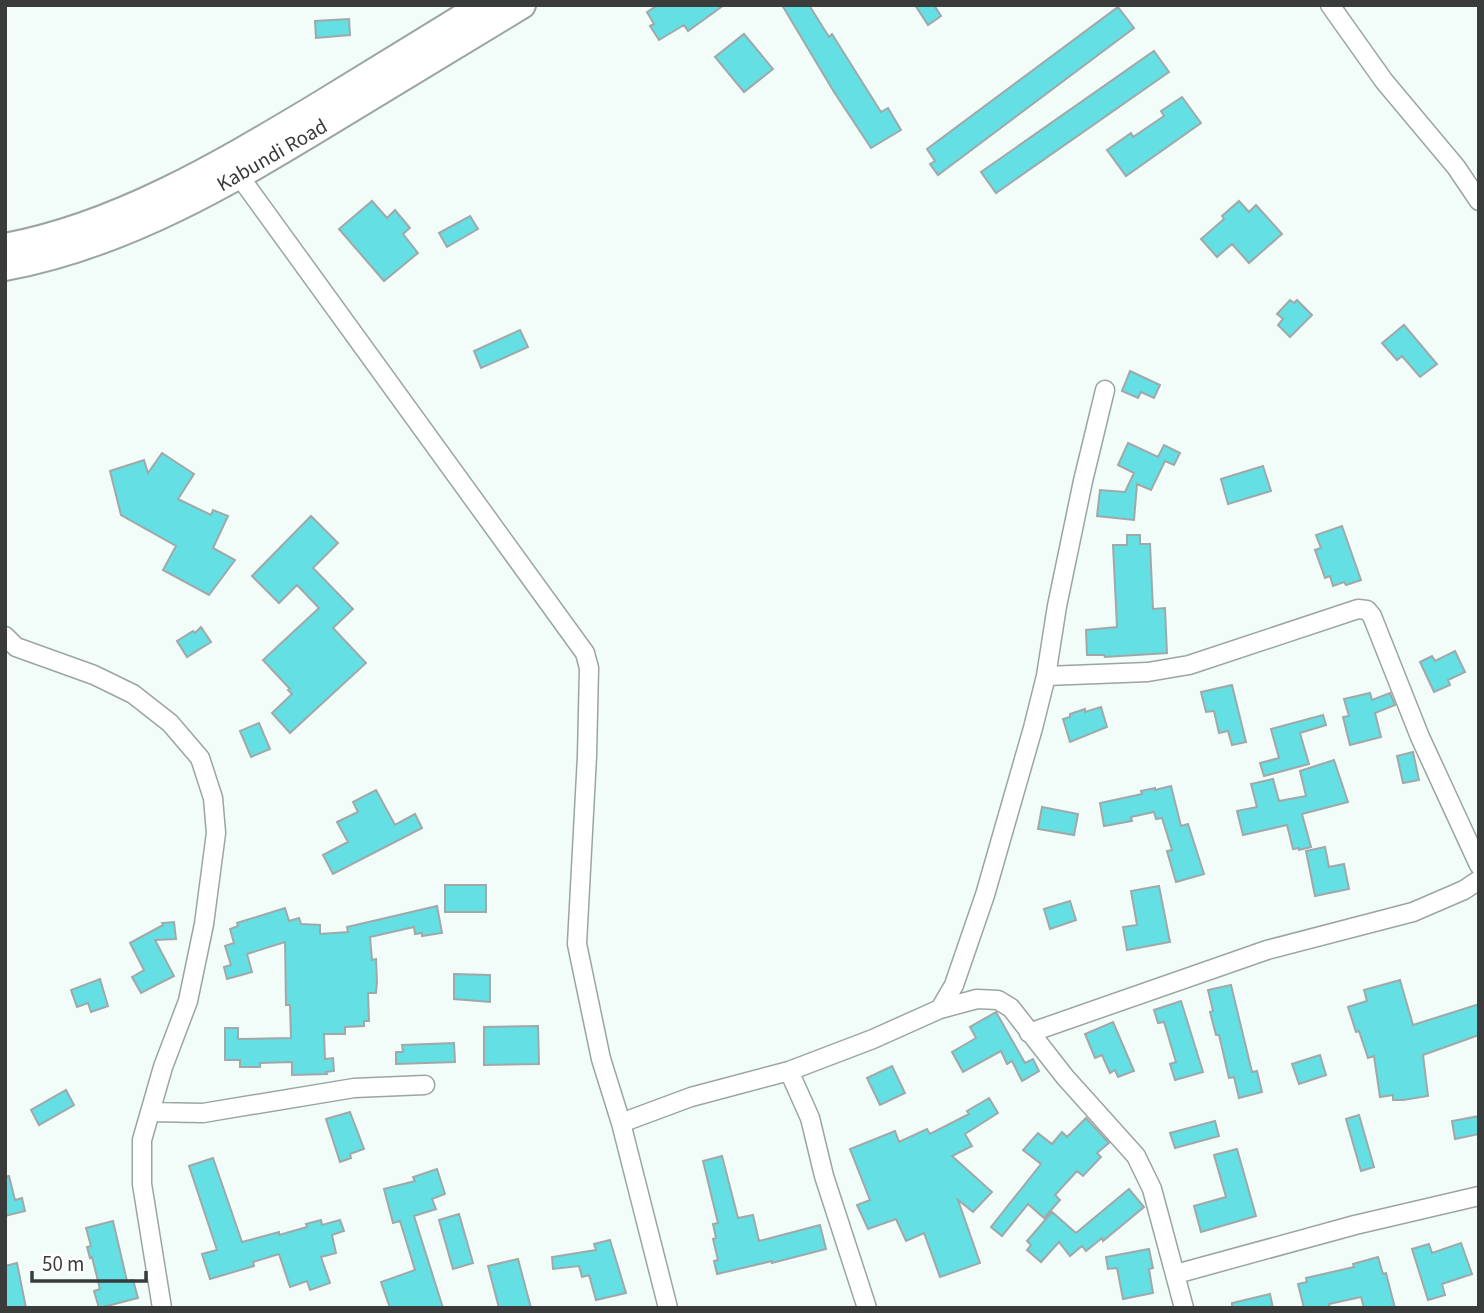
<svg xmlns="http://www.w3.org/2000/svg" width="1484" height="1313" font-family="'Source Sans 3',sans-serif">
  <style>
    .building { fill: #64dfe3; stroke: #9fa9aa; stroke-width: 2 }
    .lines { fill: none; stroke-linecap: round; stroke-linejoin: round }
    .street-casing { stroke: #9ba5a1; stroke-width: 21 }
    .secondary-casing { stroke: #9ba5a1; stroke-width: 30 }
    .street { stroke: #fff; stroke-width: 18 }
    .secondary { stroke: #fff; stroke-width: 26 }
    .labels { text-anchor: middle; stroke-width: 7; stroke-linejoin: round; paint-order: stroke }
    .street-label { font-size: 21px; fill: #393c3b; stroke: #fff }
  </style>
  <rect width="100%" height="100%" fill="#f2fcf9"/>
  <path class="building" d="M 658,5 L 724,5 L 688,31 L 684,25 L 659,40 L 650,26 L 654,24 L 647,12 Z
    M 782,5 L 809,5 L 829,37 L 832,34 L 881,112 L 888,108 L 901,130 L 871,148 L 834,92 Z
    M 915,5 L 934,5 L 941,16 L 928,25 Z
    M 1118,7 L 1134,28 L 938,175 L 930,164 L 935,161 L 927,149 Z
    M 349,19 L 350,35 L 316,38 L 315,21 Z
    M 744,34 L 773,69 L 744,92 L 715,57 Z
    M 1154,51 L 1169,72 L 996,193 L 981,172 Z
    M 1182,97 L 1201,123 L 1126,176 L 1107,150 L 1131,133 L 1133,137 L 1164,116 L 1161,111 Z
    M 372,201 L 387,218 L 395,210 L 410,228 L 403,234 L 418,253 L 384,281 L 339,229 Z
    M 1239,201 L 1249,212 L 1256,205 L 1282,234 L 1249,263 L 1232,244 L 1217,257 L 1201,239 L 1224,219 L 1222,216 Z
    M 470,216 L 478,229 L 447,247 L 439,233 Z
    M 1290,300 L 1294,303 L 1297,300 L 1312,315 L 1290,337 L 1278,325 L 1283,319 L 1277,314 Z
    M 1404,325 L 1437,364 L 1420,377 L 1402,356 L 1397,360 L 1382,343 Z
    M 520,330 L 528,347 L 481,368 L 474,351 Z
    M 1130,371 L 1160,385 L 1154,398 L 1141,392 L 1138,398 L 1122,391 Z
    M 1128,443 L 1158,457 L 1164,445 L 1180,453 L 1174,465 L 1165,461 L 1151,490 L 1137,484 L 1134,520 L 1097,516 L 1100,490 L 1125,492 L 1134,473 L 1118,465 Z
    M 162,453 L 194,474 L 178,499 L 211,515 L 213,510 L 228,516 L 213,548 L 235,560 L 209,595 L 163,570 L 176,546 L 121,515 L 110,471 L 144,460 L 148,473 Z
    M 1263,466 L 1271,491 L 1228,504 L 1221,479 Z
    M 311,516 L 338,543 L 313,568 L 353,609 L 333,628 L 366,663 L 290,733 L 272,713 L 292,694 L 288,690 L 290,689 L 263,660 L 319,608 L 297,585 L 279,603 L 252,576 Z
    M 1342,526 L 1361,580 L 1346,585 L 1344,582 L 1333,586 L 1330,576 L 1325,578 L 1315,550 L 1321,548 L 1316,535 Z
    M 1127,535 L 1140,535 L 1140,544 L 1150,544 L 1153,609 L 1165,608 L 1167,653 L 1105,657 L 1104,655 L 1087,655 L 1086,630 L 1117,627 L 1113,545 L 1127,545 Z
    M 201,627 L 211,642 L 187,657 L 177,641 L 193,631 L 195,633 Z
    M 1455,651 L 1465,672 L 1448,680 L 1450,685 L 1434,692 L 1420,662 L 1432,656 L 1435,661 Z
    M 1232,685 L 1246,742 L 1232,745 L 1228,731 L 1219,733 L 1214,711 L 1206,712 L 1201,692 Z
    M 1370,693 L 1372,700 L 1390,693 L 1395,705 L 1375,713 L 1381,737 L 1350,745 L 1343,717 L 1349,716 L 1344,699 Z
    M 1101,707 L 1107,727 L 1070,742 L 1063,719 L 1070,717 L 1070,714 L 1085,709 L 1085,712 Z
    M 1323,715 L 1326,725 L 1300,733 L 1309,764 L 1264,776 L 1260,763 L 1279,758 L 1271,729 Z
    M 259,723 L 270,749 L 251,757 L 240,731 Z
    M 1413,752 L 1419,780 L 1403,783 L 1397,756 Z
    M 1334,760 L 1348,802 L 1302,814 L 1311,847 L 1299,850 L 1299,848 L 1293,849 L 1287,825 L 1243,835 L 1237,811 L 1257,807 L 1251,784 L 1273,779 L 1279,801 L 1306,796 L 1300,771 Z
    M 1171,786 L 1181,826 L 1188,824 L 1204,874 L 1176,882 L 1167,851 L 1172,850 L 1162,818 L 1156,819 L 1154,812 L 1131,817 L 1132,821 L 1104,826 L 1100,803 L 1142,794 L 1141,791 L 1155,788 L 1155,790 Z
    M 376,790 L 395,825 L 415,814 L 422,828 L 333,874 L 323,855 L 348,842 L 337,822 L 358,812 L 353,802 Z
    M 1042,807 L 1078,814 L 1074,835 L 1038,829 Z
    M 1325,847 L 1329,867 L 1344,864 L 1349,889 L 1315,896 L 1306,851 Z
    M 445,885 L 486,885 L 486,912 L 445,912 Z
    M 1159,886 L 1170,942 L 1127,950 L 1123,927 L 1137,925 L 1131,891 Z
    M 1070,901 L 1076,920 L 1050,929 L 1044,909 Z
    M 437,906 L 442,933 L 422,936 L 422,933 L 415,934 L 414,927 L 370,937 L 372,960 L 376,959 L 377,982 L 376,993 L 368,993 L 369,1021 L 364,1021 L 364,1026 L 345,1027 L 345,1034 L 324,1034 L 325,1059 L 333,1058 L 334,1071 L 326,1072 L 327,1074 L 292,1075 L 292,1062 L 260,1063 L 260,1067 L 240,1067 L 240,1060 L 225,1060 L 225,1028 L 238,1028 L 238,1039 L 291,1038 L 290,1005 L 286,1005 L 285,942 L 247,954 L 252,972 L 227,979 L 224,967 L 231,965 L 225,946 L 234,943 L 230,929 L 238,926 L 237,923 L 285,908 L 289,921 L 299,918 L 301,924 L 320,925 L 320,934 L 348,932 L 347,927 Z
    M 174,922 L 176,939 L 155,940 L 174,976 L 141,993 L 132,977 L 144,970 L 130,943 L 163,925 L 162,923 Z
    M 454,974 L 490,975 L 490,1002 L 454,999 Z
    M 100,979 L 108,1006 L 91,1012 L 88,1003 L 77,1007 L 71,990 Z
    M 1400,980 L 1413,1025 L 1479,1004 L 1479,1035 L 1423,1055 L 1428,1096 L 1403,1100 L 1393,1100 L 1393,1095 L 1380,1097 L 1374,1056 L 1368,1058 L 1359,1031 L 1356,1032 L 1348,1007 L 1367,1001 L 1364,990 Z
    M 1231,985 L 1252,1072 L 1257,1071 L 1262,1092 L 1239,1098 L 1234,1077 L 1229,1078 L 1219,1035 L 1216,1035 L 1210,1012 L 1213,1011 L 1208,990 Z
    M 1181,1001 L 1203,1072 L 1175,1080 L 1170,1064 L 1176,1062 L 1164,1022 L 1158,1023 L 1154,1010 Z
    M 996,1012 L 1025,1063 L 1033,1059 L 1039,1071 L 1022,1081 L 1012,1061 L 1007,1064 L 1001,1051 L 963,1072 L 952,1052 L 976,1038 L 970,1027 Z
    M 1113,1022 L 1134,1071 L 1118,1077 L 1115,1070 L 1110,1073 L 1102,1055 L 1095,1058 L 1085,1034 Z
    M 538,1026 L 539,1064 L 484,1065 L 484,1027 Z
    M 454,1043 L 455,1062 L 396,1064 L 396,1052 L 403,1052 L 402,1045 Z
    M 1320,1055 L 1326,1075 L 1299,1084 L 1292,1064 Z
    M 892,1066 L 905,1093 L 880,1105 L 867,1078 Z
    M 66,1090 L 74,1105 L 39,1125 L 31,1110 Z
    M 989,1098 L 998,1113 L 965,1134 L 972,1146 L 952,1156 L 992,1192 L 973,1212 L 958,1200 L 980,1263 L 940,1277 L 924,1233 L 906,1241 L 896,1219 L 868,1229 L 857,1205 L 870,1200 L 850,1149 L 895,1131 L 899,1142 L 927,1129 L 930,1134 L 969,1114 L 967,1111 Z
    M 350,1112 L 364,1149 L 350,1154 L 351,1158 L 340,1162 L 326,1119 Z
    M 1359,1115 L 1374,1167 L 1361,1171 L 1346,1119 Z
    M 1479,1116 L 1479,1134 L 1455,1139 L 1452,1121 Z
    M 1086,1118 L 1109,1143 L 1097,1153 L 1101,1157 L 1083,1176 L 1077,1171 L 1055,1195 L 1060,1200 L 1044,1218 L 1028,1204 L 1002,1236 L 991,1227 L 1041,1164 L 1023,1150 L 1038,1133 L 1052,1144 L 1062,1132 L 1067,1137 Z
    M 1215,1121 L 1219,1136 L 1175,1148 L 1170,1133 Z
    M 1237,1149 L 1256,1216 L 1201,1232 L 1194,1206 L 1226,1197 L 1214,1155 Z
    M 722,1156 L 738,1218 L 753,1215 L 759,1241 L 820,1225 L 826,1249 L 772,1263 L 772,1261 L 717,1274 L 714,1261 L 718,1260 L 713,1239 L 716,1238 L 713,1224 L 718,1223 L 703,1161 Z
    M 213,1158 L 242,1242 L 279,1232 L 279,1235 L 307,1227 L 306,1224 L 321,1220 L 322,1225 L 340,1220 L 344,1231 L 332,1235 L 336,1253 L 321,1257 L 330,1283 L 310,1290 L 307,1281 L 290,1287 L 279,1254 L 253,1262 L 254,1266 L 210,1279 L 202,1254 L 217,1250 L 189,1166 Z
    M 437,1169 L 445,1194 L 432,1199 L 436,1209 L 414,1216 L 443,1308 L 390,1308 L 381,1282 L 415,1270 L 400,1221 L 393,1223 L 384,1189 L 415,1181 L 413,1177 Z
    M 9,1176 L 15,1200 L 22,1198 L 25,1211 L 5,1216 L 5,1177 Z
    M 1129,1189 L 1144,1207 L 1103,1241 L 1102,1238 L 1086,1251 L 1082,1246 L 1070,1256 L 1059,1242 L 1041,1262 L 1027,1250 L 1031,1245 L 1027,1241 L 1052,1212 L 1076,1233 Z
    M 459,1214 L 473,1263 L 453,1269 L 439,1220 Z
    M 113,1221 L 127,1281 L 133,1280 L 138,1298 L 99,1308 L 94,1291 L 100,1289 L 92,1257 L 90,1258 L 87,1247 L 91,1246 L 86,1228 Z
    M 610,1240 L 626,1293 L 596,1300 L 589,1275 L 582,1277 L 579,1266 L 553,1269 L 552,1257 L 596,1250 L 594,1244 Z
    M 1461,1243 L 1472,1274 L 1442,1284 L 1445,1295 L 1428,1300 L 1412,1249 L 1429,1244 L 1432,1253 Z
    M 1149,1249 L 1153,1268 L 1149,1269 L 1153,1293 L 1123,1299 L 1117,1268 L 1108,1269 L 1106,1257 Z
    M 1378,1257 L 1383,1274 L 1386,1273 L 1395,1308 L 1364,1308 L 1361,1297 L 1329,1304 L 1330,1308 L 1304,1308 L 1298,1284 L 1307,1282 L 1306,1278 L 1354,1267 L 1353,1264 Z
    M 518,1259 L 531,1308 L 499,1308 L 488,1266 Z
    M 17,1263 L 26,1308 L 5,1308 L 5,1266 Z
    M 1270,1294 L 1273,1308 L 1232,1308 L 1232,1303 Z"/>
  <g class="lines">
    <g class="street-casing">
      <path id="street" d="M 1330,5 L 1384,81 L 1456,167 L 1479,201
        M 232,166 L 585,653 L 589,668 L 587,756 L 577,944 L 601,1059 L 621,1123 L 668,1308
        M 5,636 L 16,647 L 94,675 L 133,694 L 170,723 L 200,758 L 213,798 L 216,833 L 204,924 L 188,1001 L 163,1067 L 142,1140 L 142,1184 L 162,1308
        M 1046,676 L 1148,672 L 1189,665 L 1358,609 L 1367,610 L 1372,616 L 1420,737 L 1479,865
        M 940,1009 L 954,985 L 985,895 L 1033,728 L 1046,676 L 1057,606 L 1083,481 L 1105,390
        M 1029,1033 L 1267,950 L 1413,912 L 1464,890 L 1479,880
        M 789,1071 L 873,1039 L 940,1009 L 977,999 L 998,1000 L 1011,1008 L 1065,1077 L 1136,1156 L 1152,1189 L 1184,1308
        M 150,1112 L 203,1113 L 354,1088 L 425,1085
        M 621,1123 L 691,1097 L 789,1071 L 810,1118 L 824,1176 L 867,1308
        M 1176,1274 L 1355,1225 L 1479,1196"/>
    </g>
    <g class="secondary-casing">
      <path id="secondary" d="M 5,247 C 117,226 218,166 315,108 C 371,74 427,39 483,5
        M 5,267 C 125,245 232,181 334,119 C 397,81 459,43 522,5"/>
    </g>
    <use href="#street" class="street"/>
    <use href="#secondary" class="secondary"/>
  </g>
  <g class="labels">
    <g class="street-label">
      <text transform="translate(272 155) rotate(-30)" y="7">Kabundi Road</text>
    </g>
  </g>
  <rect width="1484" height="1313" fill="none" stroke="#393c3b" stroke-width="14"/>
  <path d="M32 1271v10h114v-10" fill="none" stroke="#393c3b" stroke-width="3.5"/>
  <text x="42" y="1271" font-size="21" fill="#393c3b" stroke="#ffffff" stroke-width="5" paint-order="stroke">50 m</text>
</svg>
